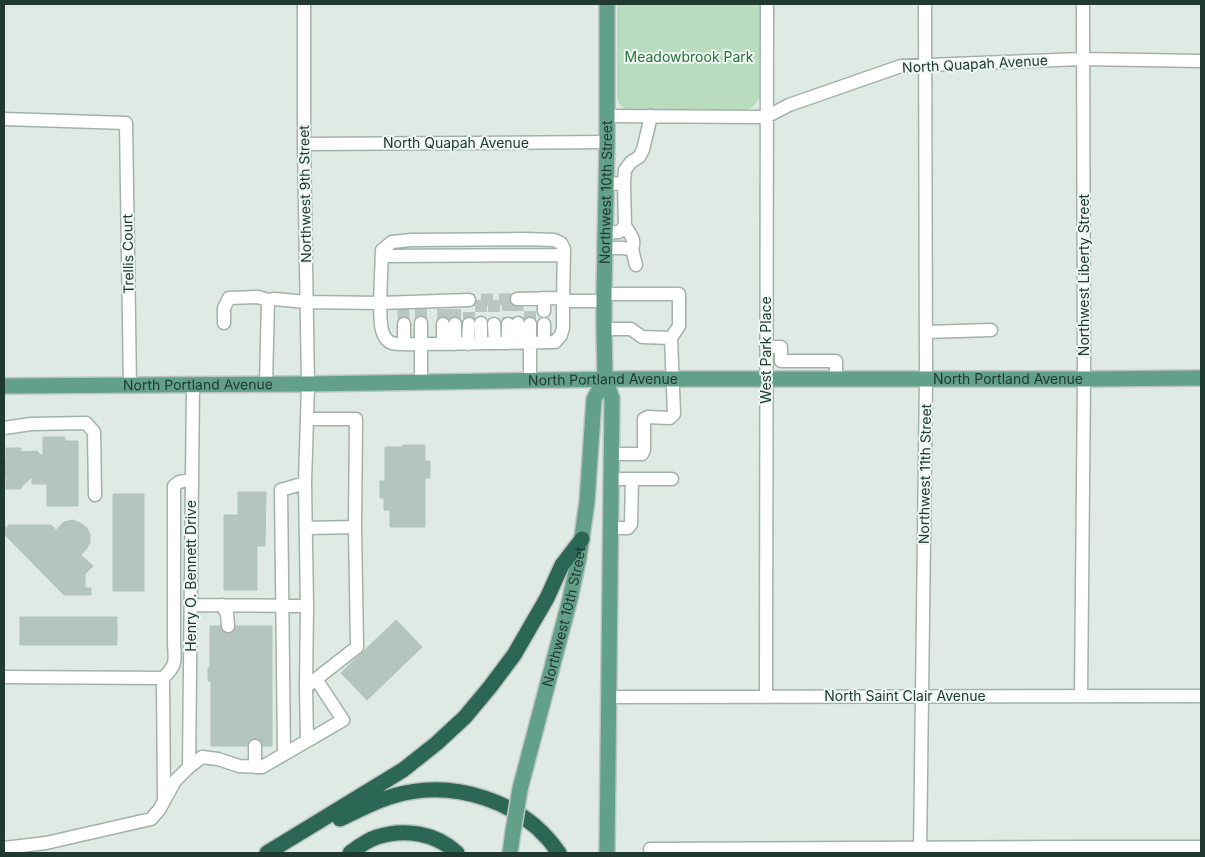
<svg xmlns="http://www.w3.org/2000/svg" width="1205" height="857" font-family="Inter,sans-serif">
  <style>
    .green { fill: #b8dcbd }
    .building { fill: #b4c5bd; stroke: #b2c4ba }
    .lines { fill: none; stroke-linecap: round; stroke-linejoin: round }
    .minor-tunnel { stroke: #b9c7c0; stroke-width: 12; stroke-dasharray: 12 6; stroke-linecap: butt }
    .minor-casing { stroke: #a2b2aa; stroke-width: 15 }
    .major-casing { stroke: #bcc4c1; stroke-width: 18 }
    .highway-casing { stroke: #bcc4c1; stroke-width: 18 }
    .minor { stroke: #fff; stroke-width: 12 }
    .major { stroke: #63a08a; stroke-width: 15 }
    .highway { stroke: #2c6654; stroke-width: 15 }
    .major-bridge-casing { stroke: #bcc4c1; stroke-width: 18; stroke-linecap: butt }
    .major-bridge { stroke: #63a08a; stroke-width: 15 }
    .labels { text-anchor: middle; stroke-width: 4; stroke-linejoin: round; paint-order: stroke }
    .park-label { font-size: 14px; fill: #2b713e; stroke: #eff7f2 }
    .street-label { font-size: 14px; fill: #203a30; stroke: #eff7f2 }
  </style>
  <rect width="100%" height="100%" fill="#dfeae4"/>
  <path class="green" d="M 617,4 L 760,4 L 760,97 C 757,103 753,108 746,110 L 631,111 C 624,109 620,107 617,99 Z"/>
  <path class="building" d="M 43,437 L 65,437 L 65,441 L 78,441 L 78,506 L 47,506 L 47,484 L 32,484 L 32,477 L 21,487 L 21,489 L 6,489 L 6,475 L 4,475 L 4,462 L 6,462 L 6,448 L 21,448 L 21,452 L 37,451 L 41,455 L 43,455 Z
    M 403,445 L 425,445 L 425,461 L 430,461 L 430,478 L 425,478 L 425,527 L 390,527 L 390,510 L 384,510 L 384,498 L 380,498 L 380,481 L 385,481 L 385,447 L 403,447 Z
    M 238,492 L 266,492 L 265,546 L 257,546 L 257,590 L 224,590 L 224,515 L 238,515 Z
    M 113,494 L 144,494 L 144,591 L 113,591 Z
    M 73,520 L 82,524 L 87,528 L 90,535 L 90,542 L 87,548 L 81,555 L 93,566 L 85,574 L 85,588 L 91,588 L 91,595 L 64,595 L 4,534 L 4,525 L 8,529 L 8,525 L 51,525 L 56,530 L 64,522 Z
    M 20,617 L 117,617 L 117,645 L 20,645 Z
    M 396,620 L 422,647 L 367,700 L 341,673 Z
    M 210,626 L 272,626 L 272,746 L 211,746 L 211,681 L 208,681 L 208,668 L 210,668 Z"/>
  <g class="lines">
    <path class="minor-tunnel" d="M 508,299 L 508,324
      M 481,300 L 481,323
      M 494,300 L 494,324
      M 403,309 L 404,324
      M 421,309 L 421,323
      M 443,309 L 443,324
      M 455,309 L 455,324
      M 530,311 L 530,324
      M 469,324 L 469,300 L 517,299 L 518,323"/>
    <g class="minor-casing">
      <path id="minor" d="M 607,116 L 766,117 L 789,105 L 901,66 L 1083,59 L 1201,61
        M 4,119 L 126,123 L 130,385
        M 304,144 L 607,142
        M 606,184 L 624,183 L 625,170 L 631,162 L 639,157 L 643,150 L 651,116
        M 625,226 C 630,234 636,240 632,249
        M 605,233 L 619,232 L 625,226 L 624,183
        M 605,248 L 622,248 L 632,249 L 636,265
        M 382,256 L 564,255
        M 604,294 L 679,294 L 679,326 L 671,338 L 642,337 L 631,329 L 604,329
        M 544,298 L 544,311
        M 517,299 L 563,298
        M 469,300 L 380,303 L 382,250 L 392,242 L 411,240 L 526,239 L 554,240 L 561,243 L 564,249 L 563,301 L 604,301
        M 224,323 L 224,308 L 229,298 L 258,297 L 268,300
        M 421,323 L 421,344 L 555,342 L 561,335 L 563,328 L 563,301
        M 481,323 L 481,343
        M 518,323 L 518,342
        M 404,324 L 404,344
        M 443,324 L 443,344
        M 455,324 L 455,344
        M 494,324 L 495,343
        M 508,324 L 508,343
        M 530,324 L 530,380
        M 544,324 L 544,342
        M 926,332 L 991,330
        M 468,344 L 469,324
        M 766,347 L 781,347 L 781,361 L 836,361 L 836,378
        M 266,384 L 268,300 L 275,299 L 306,302 L 380,303 C 381,315 378,338 392,343 C 397,345 414,344 421,344 L 421,381
        M 4,428 L 31,424 L 86,423 L 94,432 L 95,495
        M 612,454 L 642,454 L 644,450 L 644,419 L 648,417 L 670,418 L 674,414 L 671,338
        M 612,479 L 672,479
        M 306,528 L 355,527 L 356,419 L 307,419
        M 611,528 L 628,528 L 631,524 L 632,479
        M 191,605 L 307,606
        M 222,605 L 227,614 L 228,626
        M 4,677 L 163,678 C 177,665 175,661 174,644 L 174,486 L 179,482 L 192,479
        M 163,678 L 164,800
        M 306,687 L 357,647 L 355,527
        M 1081,696 L 1084,379 L 1083,4
        M 610,697 L 1201,696
        M 766,697 L 767,4
        M 307,741 L 343,720 L 316,679
        M 284,754 L 281,490 L 305,483
        M 189,767 L 193,385
        M 255,767 L 255,746
        M 4,848 L 46,843 L 151,819 L 159,810 L 175,781 L 189,767 L 202,757 L 218,759 L 239,766 L 262,767 L 307,741 L 306,687 L 307,606 L 305,483 L 308,384 L 304,144 L 304,4
        M 650,849 L 1079,847 L 1201,847
        M 920,853 L 926,379 L 925,4"/>
    </g>
    <g class="major-casing">
      <g id="major">
        <path id="s1" d="M 4,386 L 308,384 L 623,379 L 1084,379 L 1201,378"/>
        <path id="s2" d="M 520,789 L 570,599 L 579,557 L 587,502 L 594,399 L 605,379"/>
        <path d="M 510,853 L 513,832"/>
        <path id="s3" d="M 607,853 L 612,398 L 605,379 L 604,329 L 604,294 L 607,142 L 607,4"/>
      </g>
    </g>
    <g class="highway-casing">
      <path id="highway" d="M 340,819 C 357,811 375,801 393,796 C 453,778 524,801 559,853
        M 267,853 L 403,770 L 437,743 L 465,717 L 490,687 L 514,655 L 547,598 L 562,565 L 582,539
        M 350,853 C 358,847 367,840 377,837 C 404,828 436,833 457,853"/>
    </g>
    <use href="#minor" class="minor"/>
    <use href="#major" class="major"/>
    <use href="#highway" class="highway"/>
    <g class="major-bridge-casing">
      <path id="major-bridge" d="M 513,832 L 520,789"/>
    </g>
    <use href="#major-bridge" class="major-bridge"/>
  </g>
  <g class="labels">
    <g class="park-label">
      <text x="689" y="62">Meadowbrook Park</text>
    </g>
    <g class="street-label">
      <text transform="translate(975 64) rotate(-3)" y="5">North Quapah Avenue</text>
      <text x="456" y="148">North Quapah Avenue</text>
      <text dy="5" stroke="none"><textPath href="#s3" startOffset="662">Northwest 10th Street</textPath></text>
      <text transform="translate(305 194) rotate(-91)" y="5">Northwest 9th Street</text>
      <text transform="translate(128 254) rotate(-91)" y="5">Trellis Court</text>
      <text transform="translate(1084 275) rotate(-90)" y="5">Northwest Liberty Street</text>
      <text transform="translate(766 350) rotate(-90)" y="5">West Park Place</text>
      <text dy="5" stroke="none"><textPath href="#s1" startOffset="599">North Portland Avenue</textPath></text>
      <text dy="5" stroke="none"><textPath href="#s1" startOffset="1004">North Portland Avenue</textPath></text>
      <text dy="5" stroke="none"><textPath href="#s1" startOffset="194">North Portland Avenue</textPath></text>
      <text transform="translate(925 474) rotate(-89)" y="5">Northwest 11th Street</text>
      <text transform="translate(191 576) rotate(-90)" y="5">Henry O. Bennett Drive</text>
      <text dy="5" stroke="none"><textPath href="#s2" startOffset="178">Northwest 10th Street</textPath></text>
      <text x="905" y="701">North Saint Clair Avenue</text>
    </g>
  </g>
  <rect width="1205" height="857" fill="none" stroke="#203a30" stroke-width="10"/>
</svg>
